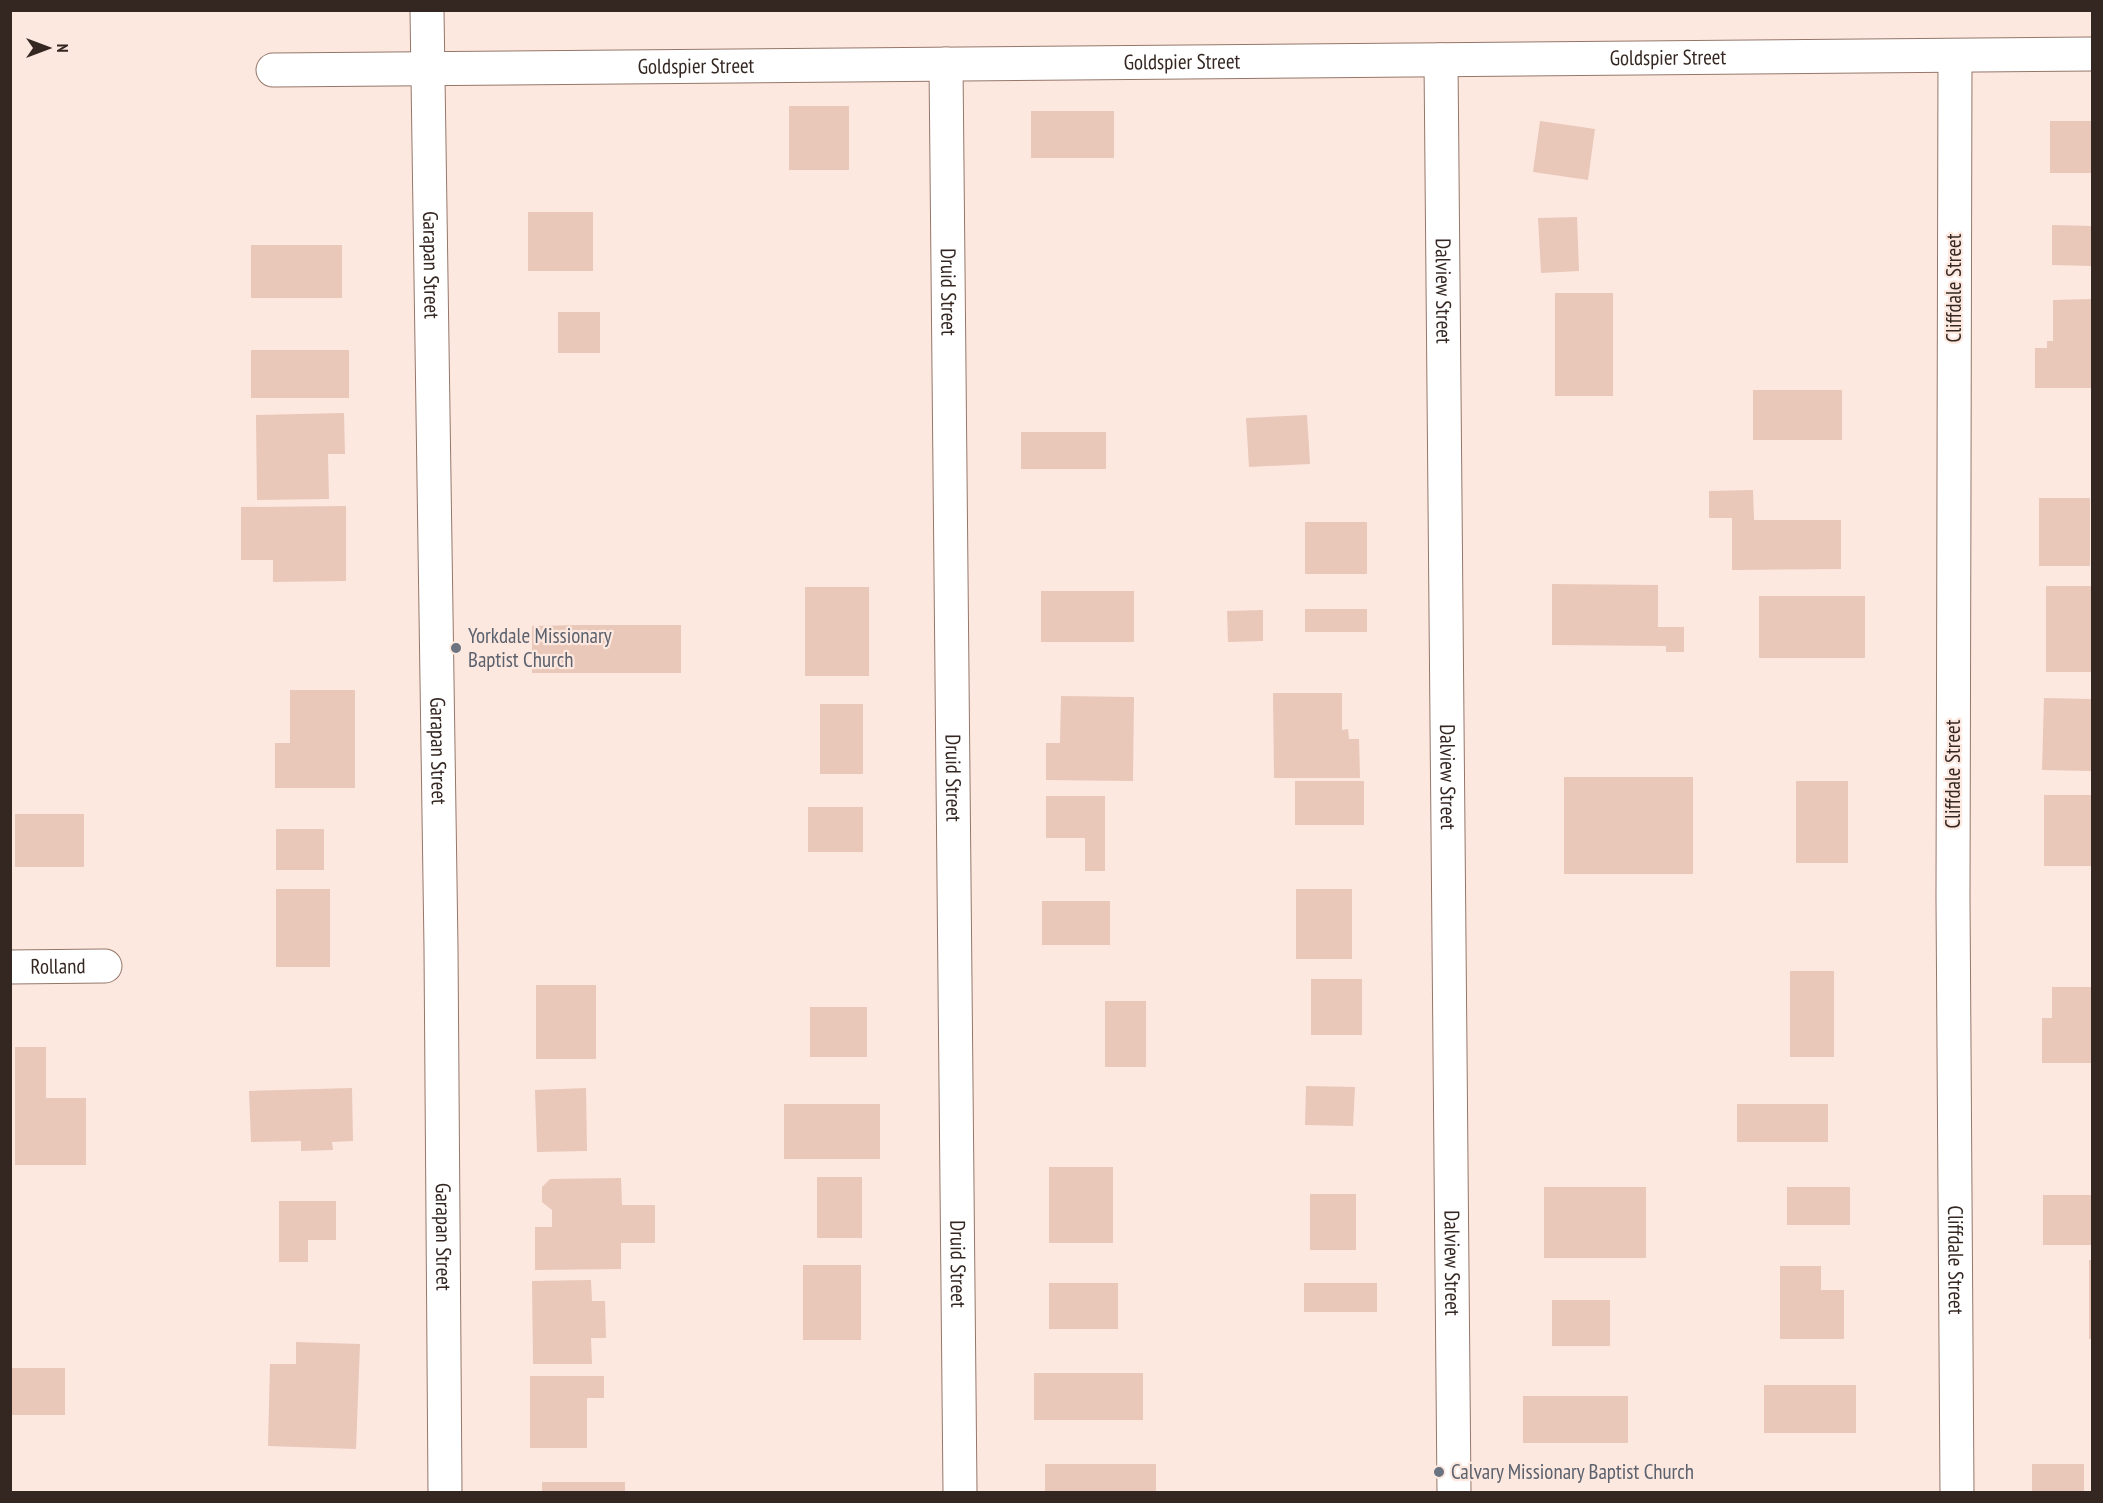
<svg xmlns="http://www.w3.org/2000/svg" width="2103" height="1503" font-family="'PT Sans Narrow',sans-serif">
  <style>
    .building { fill: #e9c7b9 }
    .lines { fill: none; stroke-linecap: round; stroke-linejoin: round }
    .street-casing { stroke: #95776a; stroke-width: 35 }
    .street { stroke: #fff; stroke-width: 33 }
    .worship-dot { fill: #6b7280; stroke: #fde8e0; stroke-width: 2 }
    .labels { text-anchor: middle; stroke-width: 4.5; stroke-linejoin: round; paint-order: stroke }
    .street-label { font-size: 21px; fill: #342722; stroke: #fde8e0 }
    .worship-label { font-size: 21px; fill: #5b616d; stroke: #fde8e0; text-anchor: start }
  </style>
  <rect width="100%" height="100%" fill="#fde8e0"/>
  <path class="building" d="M 789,106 L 849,106 L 849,170 L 789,170 Z
    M 1031,111 L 1114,111 L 1114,158 L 1031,158 Z
    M 1540,121 L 1595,129 L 1588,180 L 1533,172 Z
    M 2050,121 L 2092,121 L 2092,173 L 2050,173 Z
    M 528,212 L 593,212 L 593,271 L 528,271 Z
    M 1577,217 L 1579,271 L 1541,273 L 1538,218 Z
    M 2052,225 L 2092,226 L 2092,266 L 2052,265 Z
    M 251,245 L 342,245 L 342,298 L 251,298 Z
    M 1555,293 L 1613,293 L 1613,396 L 1555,396 Z
    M 2092,299 L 2092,388 L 2035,388 L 2035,348 L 2047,348 L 2047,341 L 2053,341 L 2053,300 Z
    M 558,312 L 600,312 L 600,353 L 558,353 Z
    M 251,350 L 349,350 L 349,398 L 251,398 Z
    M 1753,390 L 1842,390 L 1842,440 L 1753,440 Z
    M 344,413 L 345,454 L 328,454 L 329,499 L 257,500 L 256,415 Z
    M 1307,415 L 1310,464 L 1249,467 L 1246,418 Z
    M 1021,432 L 1106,432 L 1106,469 L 1021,469 Z
    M 1753,490 L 1754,520 L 1841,520 L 1841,569 L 1732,570 L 1732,518 L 1709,518 L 1709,491 Z
    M 2039,498 L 2090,498 L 2090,566 L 2039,566 Z
    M 346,506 L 346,581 L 273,582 L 273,560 L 241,560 L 241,507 Z
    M 1305,522 L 1367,522 L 1367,574 L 1305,574 Z
    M 1552,584 L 1658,585 L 1658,627 L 1684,627 L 1684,652 L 1666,652 L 1666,646 L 1552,645 Z
    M 2046,586 L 2092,586 L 2092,672 L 2046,672 Z
    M 805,587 L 869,587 L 869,676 L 805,676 Z
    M 1041,591 L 1134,591 L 1134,642 L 1041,642 Z
    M 1759,596 L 1865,596 L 1865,658 L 1759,658 Z
    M 1305,609 L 1367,609 L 1367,632 L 1305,632 Z
    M 1263,610 L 1263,641 L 1228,642 L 1227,611 Z
    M 580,625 L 681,625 L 681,673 L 532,673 L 532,626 Z
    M 290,690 L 355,690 L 355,788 L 275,788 L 275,743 L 290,743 Z
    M 1273,693 L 1342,693 L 1342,730 L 1348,729 L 1349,739 L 1359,739 L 1360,778 L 1274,778 Z
    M 1061,696 L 1134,697 L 1133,781 L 1046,780 L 1046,743 L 1060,743 Z
    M 2044,698 L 2092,699 L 2092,771 L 2042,770 Z
    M 820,704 L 863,704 L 863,774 L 820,774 Z
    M 1564,777 L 1693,777 L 1693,874 L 1564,874 Z
    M 1295,781 L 1364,781 L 1364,825 L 1295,825 Z
    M 1796,781 L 1848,781 L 1848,863 L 1796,863 Z
    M 2044,795 L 2092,795 L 2092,866 L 2044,866 Z
    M 1046,796 L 1105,796 L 1105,871 L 1085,871 L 1085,838 L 1046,838 Z
    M 808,807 L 863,807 L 863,852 L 808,852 Z
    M 15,814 L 84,814 L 84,867 L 15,867 Z
    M 276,829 L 324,829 L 324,870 L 276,870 Z
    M 276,889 L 330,889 L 330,967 L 276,967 Z
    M 1296,889 L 1352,889 L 1352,959 L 1296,959 Z
    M 1042,901 L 1110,901 L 1110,945 L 1042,945 Z
    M 1790,971 L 1834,971 L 1834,1057 L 1790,1057 Z
    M 1311,979 L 1362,979 L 1362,1035 L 1311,1035 Z
    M 536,985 L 596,985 L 596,1059 L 536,1059 Z
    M 2052,987 L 2092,987 L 2092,1063 L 2042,1063 L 2042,1018 L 2052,1018 Z
    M 1105,1001 L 1146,1001 L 1146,1067 L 1105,1067 Z
    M 810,1007 L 867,1007 L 867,1057 L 810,1057 Z
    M 15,1047 L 46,1047 L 46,1098 L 86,1098 L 86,1165 L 15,1165 Z
    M 1306,1086 L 1355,1087 L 1353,1126 L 1305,1125 Z
    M 352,1088 L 353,1141 L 332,1142 L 333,1150 L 301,1151 L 301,1141 L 251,1142 L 249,1091 Z
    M 586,1088 L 587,1151 L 537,1152 L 535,1090 Z
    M 784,1104 L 880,1104 L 880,1159 L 784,1159 Z
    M 1737,1104 L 1828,1104 L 1828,1142 L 1737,1142 Z
    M 1049,1167 L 1113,1167 L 1113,1243 L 1049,1243 Z
    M 817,1177 L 862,1177 L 862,1238 L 817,1238 Z
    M 621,1178 L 622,1205 L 655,1205 L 655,1243 L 621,1243 L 621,1269 L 535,1270 L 535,1227 L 552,1227 L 552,1210 L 542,1202 L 542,1187 L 550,1179 Z
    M 1544,1187 L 1646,1187 L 1646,1258 L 1544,1258 Z
    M 1787,1187 L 1850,1187 L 1850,1225 L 1787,1225 Z
    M 1310,1194 L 1356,1194 L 1356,1250 L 1310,1250 Z
    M 2043,1195 L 2092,1195 L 2092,1245 L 2043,1245 Z
    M 279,1201 L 336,1201 L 336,1240 L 308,1240 L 308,1262 L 279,1262 Z
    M 2089,1260 L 2092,1260 L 2092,1339 L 2089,1339 Z
    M 803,1265 L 861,1265 L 861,1340 L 803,1340 Z
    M 1780,1266 L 1821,1266 L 1821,1290 L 1844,1290 L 1844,1339 L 1780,1339 Z
    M 591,1280 L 592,1301 L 605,1301 L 606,1338 L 591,1338 L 592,1364 L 533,1364 L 532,1281 Z
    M 1049,1283 L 1118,1283 L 1118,1329 L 1049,1329 Z
    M 1304,1283 L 1377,1283 L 1377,1312 L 1304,1312 Z
    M 1552,1300 L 1610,1300 L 1610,1346 L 1552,1346 Z
    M 296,1342 L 360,1344 L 356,1449 L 268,1446 L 270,1364 L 296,1364 Z
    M 10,1368 L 65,1368 L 65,1415 L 10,1415 Z
    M 1034,1373 L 1143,1373 L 1143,1420 L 1034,1420 Z
    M 530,1376 L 604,1376 L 604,1398 L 587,1398 L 587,1448 L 530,1448 Z
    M 1764,1385 L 1856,1385 L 1856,1433 L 1764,1433 Z
    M 1523,1396 L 1628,1396 L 1628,1443 L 1523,1443 Z
    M 1045,1464 L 1156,1464 L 1156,1492 L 1045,1492 Z
    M 2032,1464 L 2084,1464 L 2084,1492 L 2032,1492 Z
    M 542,1482 L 625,1482 L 625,1492 L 542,1492 Z"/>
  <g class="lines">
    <g class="street-casing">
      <g id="street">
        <path id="s1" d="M 427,10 L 441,948 L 445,1492"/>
        <path id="s2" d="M 1955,56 L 1953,898 L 1957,1492"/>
        <path id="s3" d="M 1441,60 L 1454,1492"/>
        <path id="s4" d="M 946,64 L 960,1492"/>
        <path id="s5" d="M 273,70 L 2092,54"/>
        <path id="s6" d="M 10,967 L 105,966"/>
      </g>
    </g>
    <use href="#street" class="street"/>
  </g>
  <g class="worship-dot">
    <circle cx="456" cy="648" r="6"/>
    <circle cx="1439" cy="1472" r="6"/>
  </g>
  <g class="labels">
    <g class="street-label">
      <text dy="7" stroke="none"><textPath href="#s5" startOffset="1395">Goldspier Street</textPath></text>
      <text dy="7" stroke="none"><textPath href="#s5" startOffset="909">Goldspier Street</textPath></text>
      <text dy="7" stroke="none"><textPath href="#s5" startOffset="423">Goldspier Street</textPath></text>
      <text dy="7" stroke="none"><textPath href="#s1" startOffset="255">Garapan Street</textPath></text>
      <text transform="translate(1954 288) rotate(-90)" y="7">Cliffdale Street</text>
      <text dy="7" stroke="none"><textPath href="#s3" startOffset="231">Dalview Street</textPath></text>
      <text dy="7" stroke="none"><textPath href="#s4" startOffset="228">Druid Street</textPath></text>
      <text dy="7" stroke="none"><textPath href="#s1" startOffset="741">Garapan Street</textPath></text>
      <text transform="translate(1953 774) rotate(-90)" y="7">Cliffdale Street</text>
      <text dy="7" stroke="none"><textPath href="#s3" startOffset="717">Dalview Street</textPath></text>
      <text dy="7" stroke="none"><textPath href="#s4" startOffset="714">Druid Street</textPath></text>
      <text dy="7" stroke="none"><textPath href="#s6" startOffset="48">Rolland</textPath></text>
      <text dy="7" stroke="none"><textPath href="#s1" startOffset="1227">Garapan Street</textPath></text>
      <text dy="7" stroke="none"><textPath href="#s2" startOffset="1204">Cliffdale Street</textPath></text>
      <text dy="7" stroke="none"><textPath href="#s3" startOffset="1203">Dalview Street</textPath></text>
      <text dy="7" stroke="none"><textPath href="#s4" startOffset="1200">Druid Street</textPath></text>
    </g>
    <g class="worship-label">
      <text x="468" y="643">Yorkdale Missionary<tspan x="468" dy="24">Baptist Church</tspan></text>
      <text x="1451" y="1479">Calvary Missionary Baptist Church</text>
    </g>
  </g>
  <rect width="2103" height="1503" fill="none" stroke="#342722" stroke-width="24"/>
  <g transform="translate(48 48) rotate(90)" stroke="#fde8e0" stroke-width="4.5" paint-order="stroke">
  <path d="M0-4.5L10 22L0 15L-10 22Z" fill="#342722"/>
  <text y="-9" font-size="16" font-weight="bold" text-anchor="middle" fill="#342722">N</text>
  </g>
</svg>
